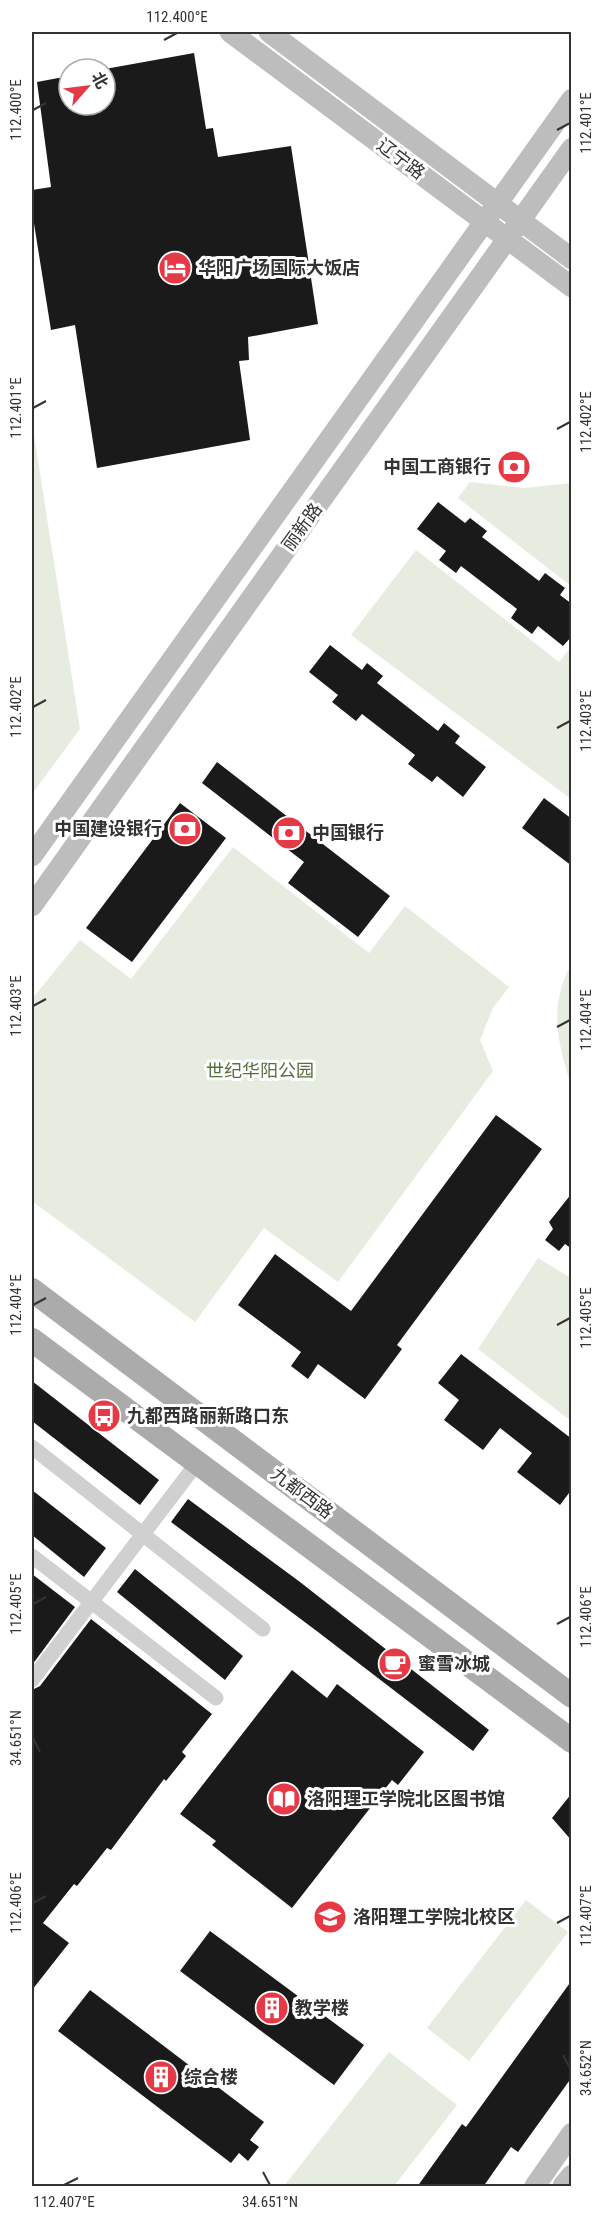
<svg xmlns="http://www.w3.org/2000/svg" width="603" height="2218" font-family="'Roboto Condensed','Noto Sans SC',sans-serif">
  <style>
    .green { fill: #e6ecdf }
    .building { fill: #1a1a1a }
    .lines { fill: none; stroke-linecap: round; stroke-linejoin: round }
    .street { stroke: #d0d0d0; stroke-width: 15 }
    .secondary { stroke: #bdbdbd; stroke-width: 21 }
    .primary { stroke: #ababab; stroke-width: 24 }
    .ticks { fill: none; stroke: #333; stroke-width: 2 }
    .labels { text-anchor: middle; stroke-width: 6; stroke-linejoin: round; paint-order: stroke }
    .street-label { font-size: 18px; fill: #333; stroke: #fff }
    .poi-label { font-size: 18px; font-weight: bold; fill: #333; stroke: #fff; text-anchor: start }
    .park-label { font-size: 18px; fill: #56703f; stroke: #fff }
    .neatline { fill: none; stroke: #333; stroke-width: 2 }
    .ticks-label { font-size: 15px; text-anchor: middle; fill: #333 }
  </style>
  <rect width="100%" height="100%" fill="#fff"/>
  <path class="green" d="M 32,422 L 80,729 L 32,794 Z
    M 470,482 L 524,488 L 571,483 L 571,586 L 458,498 Z
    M 416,550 L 559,662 L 571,647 L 571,799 L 351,635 Z
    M 233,847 L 369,953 L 405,906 L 509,987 L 493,1008 L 480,1040 L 493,1071 L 338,1282 L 264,1228 L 195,1322 L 32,1201 L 32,999 L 80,940 L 131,979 Z
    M 571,965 L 571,1086 C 558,1043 548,1007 571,965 Z
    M 538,1258 L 571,1278 L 571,1421 L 478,1349 Z
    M 526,1900 L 568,1932 L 469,2061 L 427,2028 Z
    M 389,2052 L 457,2105 L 394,2186 L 284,2186 Z"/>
  <path class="building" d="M 194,53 L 206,129 L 213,128 L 218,157 L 291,146 L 318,324 L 248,337 L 249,360 L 239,361 L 250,440 L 97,468 L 75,325 L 51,330 L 32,211 L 32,190 L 51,187 L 37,82 L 69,76 L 69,105 L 105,105 L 105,69 Z
    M 438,502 L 465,523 L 470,518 L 487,531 L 482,537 L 539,581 L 545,573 L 565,588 L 560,595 L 572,604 L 572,636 L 563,646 L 538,626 L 532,634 L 511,618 L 517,609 L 461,566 L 456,573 L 439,560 L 446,551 L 417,529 Z
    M 330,645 L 362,670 L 367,663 L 383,676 L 377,683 L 438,731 L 444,723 L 460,736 L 455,743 L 486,767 L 463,797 L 437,776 L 432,782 L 408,764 L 415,755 L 362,714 L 356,721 L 332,702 L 338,695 L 309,672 Z
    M 217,762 L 390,896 L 358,937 L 288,883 L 304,862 L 202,783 Z
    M 544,798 L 572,819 L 572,866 L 522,828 Z
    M 180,803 L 226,838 L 132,962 L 86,928 Z
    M 496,1115 L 542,1149 L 397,1345 L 402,1349 L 365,1399 L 318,1364 L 308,1379 L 291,1366 L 301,1352 L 238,1305 L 275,1254 L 351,1311 Z
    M 572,1193 L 572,1249 L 565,1244 L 559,1251 L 545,1240 L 553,1229 L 549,1222 Z
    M 461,1354 L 572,1439 L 572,1489 L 560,1505 L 517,1472 L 532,1453 L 500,1428 L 483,1450 L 444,1420 L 459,1400 L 438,1383 Z
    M 32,1381 L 159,1480 L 140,1505 L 32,1421 Z
    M 32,1490 L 106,1548 L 84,1577 L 32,1535 Z
    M 188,1499 L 300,1582 L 489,1730 L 473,1751 L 318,1632 L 171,1522 Z
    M 135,1569 L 243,1656 L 225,1680 L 117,1592 Z
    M 32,1574 L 75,1607 L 32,1665 Z
    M 91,1619 L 212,1714 L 182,1752 L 186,1756 L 166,1781 L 164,1779 L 111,1850 L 107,1848 L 77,1886 L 74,1884 L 43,1923 L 69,1943 L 32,1990 L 32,1690 L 40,1686 Z
    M 292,1670 L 327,1698 L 337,1684 L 424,1752 L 398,1785 L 392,1780 L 292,1908 L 212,1845 L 216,1841 L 180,1814 Z
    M 572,1793 L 572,1841 L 552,1818 Z
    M 210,1931 L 364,2045 L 334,2085 L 180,1971 Z
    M 572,1980 L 572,2077 L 518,2152 L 511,2147 L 483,2187 L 417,2187 L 462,2124 L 466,2127 Z
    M 90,1990 L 264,2122 L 250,2140 L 259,2147 L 248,2161 L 239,2153 L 231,2163 L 58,2031 Z"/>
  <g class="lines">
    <path class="street" d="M 32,1447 L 263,1629
      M 32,1556 L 216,1698
      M 32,1680 L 197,1463"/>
    <path class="secondary" d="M 230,32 L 572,287
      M 269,32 L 572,259
      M 32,856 L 572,99
      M 32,906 L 572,148
      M 535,2186 L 572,2133
      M 563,2186 L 572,2175"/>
    <path class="primary" d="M 32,1290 L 572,1696
      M 32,1340 L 572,1741"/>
  </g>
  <path class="ticks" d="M 164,40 L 177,33M 33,110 L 46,103M 557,130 L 570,123M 33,408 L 46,401M 557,429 L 570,422M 33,707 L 46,700M 557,728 L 570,721M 33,1006 L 46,999M 557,1027 L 570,1020M 33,1305 L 46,1298M 557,1325 L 570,1318M 33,1604 L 46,1597M 557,1624 L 570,1617M 33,1738 L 40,1752M 33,1903 L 46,1896M 557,1923 L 570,1916M 563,2055 L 570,2068M 263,2172 L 270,2185M 64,2185 L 78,2178"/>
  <defs>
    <g id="hotel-disc" transform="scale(1.725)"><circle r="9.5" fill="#e63946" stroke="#fff"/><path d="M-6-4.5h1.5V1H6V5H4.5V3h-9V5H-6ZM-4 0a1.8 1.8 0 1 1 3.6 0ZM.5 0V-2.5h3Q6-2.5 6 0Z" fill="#fff"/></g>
    <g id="bank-disc" transform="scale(1.725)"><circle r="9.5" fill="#e63946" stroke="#fff"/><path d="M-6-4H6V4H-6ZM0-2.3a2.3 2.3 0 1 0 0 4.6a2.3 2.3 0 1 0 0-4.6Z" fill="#fff"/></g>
    <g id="bus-disc" transform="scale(1.725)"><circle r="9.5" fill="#e63946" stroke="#fff"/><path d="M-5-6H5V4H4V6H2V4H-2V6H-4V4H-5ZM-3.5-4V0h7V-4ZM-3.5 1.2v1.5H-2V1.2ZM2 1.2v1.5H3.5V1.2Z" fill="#fff"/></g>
    <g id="cafe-disc" transform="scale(1.725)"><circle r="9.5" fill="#e63946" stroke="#fff"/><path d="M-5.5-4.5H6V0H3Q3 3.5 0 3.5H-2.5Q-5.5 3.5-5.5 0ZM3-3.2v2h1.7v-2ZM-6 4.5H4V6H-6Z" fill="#fff"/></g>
    <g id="library-disc" transform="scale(1.725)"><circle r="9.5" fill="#e63946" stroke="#fff"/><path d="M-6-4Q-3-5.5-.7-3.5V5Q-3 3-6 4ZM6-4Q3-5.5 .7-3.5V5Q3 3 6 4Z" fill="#fff"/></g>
    <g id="university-disc" transform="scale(1.725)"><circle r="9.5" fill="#e63946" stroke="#fff"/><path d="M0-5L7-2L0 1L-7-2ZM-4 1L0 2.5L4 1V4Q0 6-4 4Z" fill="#fff"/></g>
    <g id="building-disc" transform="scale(1.725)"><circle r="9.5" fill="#e63946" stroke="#fff"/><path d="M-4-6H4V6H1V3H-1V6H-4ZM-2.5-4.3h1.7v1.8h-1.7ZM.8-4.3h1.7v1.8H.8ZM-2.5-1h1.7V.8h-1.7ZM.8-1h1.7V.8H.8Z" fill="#fff"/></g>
  </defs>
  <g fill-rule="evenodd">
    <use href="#hotel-disc" x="175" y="268"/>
    <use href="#bank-disc" x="514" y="467"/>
    <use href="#bank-disc" x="185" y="829"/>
    <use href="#bank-disc" x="289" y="833"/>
    <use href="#bus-disc" x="104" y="1416"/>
    <use href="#cafe-disc" x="395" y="1664"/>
    <use href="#library-disc" x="284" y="1799"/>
    <use href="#university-disc" x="330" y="1917"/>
    <use href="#building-disc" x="272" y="2008"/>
    <use href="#building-disc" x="161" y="2077"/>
  </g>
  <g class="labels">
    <g class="street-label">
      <text transform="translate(401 159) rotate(37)" y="6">辽宁路</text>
      <text transform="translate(302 527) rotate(-54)" y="6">丽新路</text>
      <text transform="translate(302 1493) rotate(37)" y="6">九都西路</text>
    </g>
    <g class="poi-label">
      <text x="198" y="274">华阳广场国际大饭店</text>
      <text x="491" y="473" text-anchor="end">中国工商银行</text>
      <text x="162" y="835" text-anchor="end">中国建设银行</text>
      <text x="312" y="839">中国银行</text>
      <text x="127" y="1422">九都西路丽新路口东</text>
      <text x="418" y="1670">蜜雪冰城</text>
      <text x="307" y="1805">洛阳理工学院北区图书馆</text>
      <text x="353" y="1923">洛阳理工学院北校区</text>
      <text x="295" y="2014">教学楼</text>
      <text x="184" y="2083">综合楼</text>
    </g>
    <g class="park-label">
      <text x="260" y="1077">世纪华阳公园</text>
    </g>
  </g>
  <rect width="603" height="2218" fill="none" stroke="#ffffff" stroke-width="66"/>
  <g transform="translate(87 87) rotate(62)"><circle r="28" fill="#ffffff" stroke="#adadad" stroke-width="1.5"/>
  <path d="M0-4.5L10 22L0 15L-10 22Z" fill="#e63946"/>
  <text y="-9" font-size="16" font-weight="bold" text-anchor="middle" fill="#333333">北</text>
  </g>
  <rect x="33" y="33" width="537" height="2152" class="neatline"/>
  <g class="ticks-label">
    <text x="177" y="22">112.400°E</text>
    <text transform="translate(16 110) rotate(-90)" y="5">112.400°E</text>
    <text transform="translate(586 123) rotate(-90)" y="5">112.401°E</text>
    <text transform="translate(16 408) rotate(-90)" y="5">112.401°E</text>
    <text transform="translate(586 422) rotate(-90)" y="5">112.402°E</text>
    <text transform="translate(16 707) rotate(-90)" y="5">112.402°E</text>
    <text transform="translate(586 721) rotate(-90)" y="5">112.403°E</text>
    <text transform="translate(16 1006) rotate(-90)" y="5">112.403°E</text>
    <text transform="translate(586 1020) rotate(-90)" y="5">112.404°E</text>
    <text transform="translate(16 1305) rotate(-90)" y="5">112.404°E</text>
    <text transform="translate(586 1318) rotate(-90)" y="5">112.405°E</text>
    <text transform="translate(16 1604) rotate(-90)" y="5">112.405°E</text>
    <text transform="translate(586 1617) rotate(-90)" y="5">112.406°E</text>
    <text transform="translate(16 1738) rotate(-90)" y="5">34.651°N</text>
    <text transform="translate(16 1903) rotate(-90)" y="5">112.406°E</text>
    <text transform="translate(586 1916) rotate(-90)" y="5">112.407°E</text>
    <text transform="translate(586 2068) rotate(-90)" y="5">34.652°N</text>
    <text x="64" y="2207">112.407°E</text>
    <text x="270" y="2207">34.651°N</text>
  </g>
</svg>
